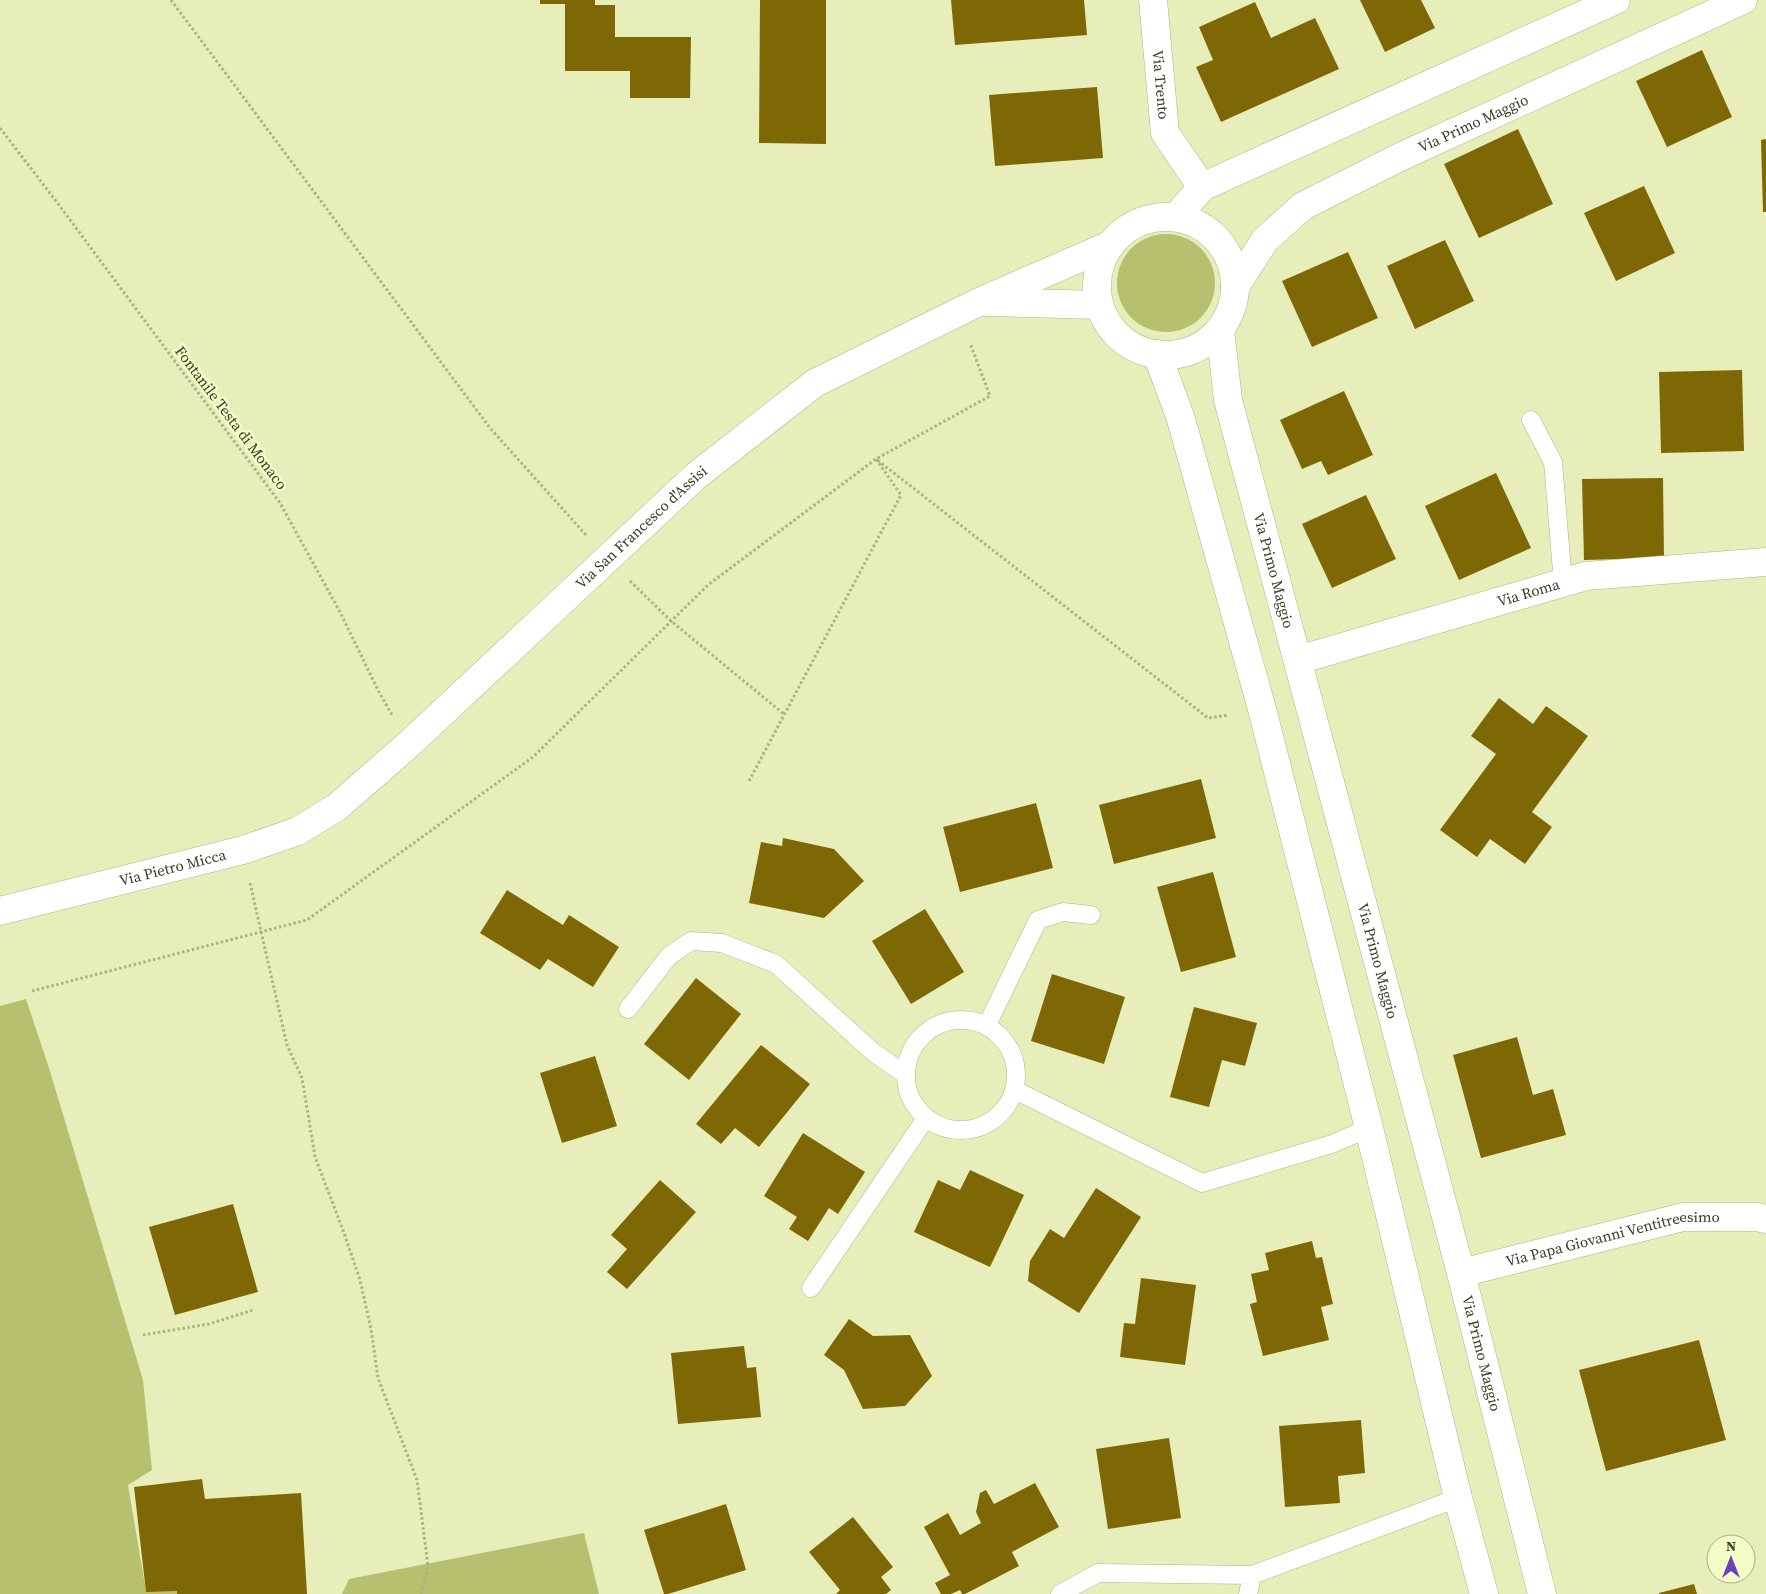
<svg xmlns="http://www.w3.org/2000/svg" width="1766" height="1594" font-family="'Source Serif 4',serif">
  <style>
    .green { fill: #b7c06f }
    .building { fill: #7e6805 }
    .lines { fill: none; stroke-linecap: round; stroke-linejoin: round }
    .service-casing { stroke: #afb583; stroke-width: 19 }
    .minor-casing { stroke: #afb583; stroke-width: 29 }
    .path { stroke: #acb288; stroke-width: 3; stroke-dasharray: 2.5 2.5; stroke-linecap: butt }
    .service { stroke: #fff; stroke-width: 18 }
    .minor { stroke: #fff; stroke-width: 28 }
    .labels { text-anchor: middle; stroke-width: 5; stroke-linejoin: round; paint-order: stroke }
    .street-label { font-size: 15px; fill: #3a3d28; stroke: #f4fbc6 }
  </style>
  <rect width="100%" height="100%" fill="#e7eeb9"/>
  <path class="green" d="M1117 283a49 49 0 1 1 98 0a49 49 0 1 1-98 0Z
    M 26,999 L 49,1068 L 143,1380 L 152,1470 L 128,1485 L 146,1591 L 177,1591 L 177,1594 L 0,1594 L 0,1006 Z
    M 584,1533 L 599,1594 L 342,1594 L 349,1579 Z"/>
  <path class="building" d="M 540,0 L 595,0 L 595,5 L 615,5 L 615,37 L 691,37 L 690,98 L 630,98 L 630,71 L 565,71 L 565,4 L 540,4 Z
    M 760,0 L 826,0 L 826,144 L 759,143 Z
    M 951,0 L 1084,0 L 1087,35 L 955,45 Z
    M 1360,0 L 1421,0 L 1435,28 L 1385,52 Z
    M 1255,2 L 1271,38 L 1315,18 L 1339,69 L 1221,122 L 1196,67 L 1213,60 L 1199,27 Z
    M 1702,50 L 1732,117 L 1667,147 L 1636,81 Z
    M 1097,87 L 1103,158 L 995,166 L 989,95 Z
    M 1518,129 L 1553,204 L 1479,238 L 1444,164 Z
    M 1766,139 L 1766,212 L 1763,212 L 1761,140 Z
    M 1644,186 L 1675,253 L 1616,281 L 1584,213 Z
    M 1445,240 L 1474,301 L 1415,329 L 1387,266 Z
    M 1348,252 L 1378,318 L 1312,347 L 1282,281 Z
    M 1742,370 L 1744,451 L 1661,453 L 1659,372 Z
    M 1344,391 L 1373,455 L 1328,475 L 1321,461 L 1302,469 L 1280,420 Z
    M 1496,473 L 1531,548 L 1459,580 L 1425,506 Z
    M 1663,478 L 1664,558 L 1584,560 L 1582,479 Z
    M 1366,495 L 1396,559 L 1332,588 L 1302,524 Z
    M 1499,698 L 1533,724 L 1546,706 L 1588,736 L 1532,812 L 1552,827 L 1525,864 L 1490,839 L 1477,857 L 1440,830 L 1496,754 L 1471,736 Z
    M 1201,779 L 1216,838 L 1114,864 L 1099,805 Z
    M 1036,803 L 1053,868 L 960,892 L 943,827 Z
    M 783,838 L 834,849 L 864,881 L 824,918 L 749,903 L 761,842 L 782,846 Z
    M 1213,872 L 1236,957 L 1181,972 L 1157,887 Z
    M 507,890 L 563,925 L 569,915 L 619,947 L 593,987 L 548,959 L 540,970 L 480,933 Z
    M 925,909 L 964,972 L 911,1004 L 872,941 Z
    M 1052,974 L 1125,997 L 1104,1064 L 1031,1041 Z
    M 696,978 L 741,1014 L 689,1080 L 644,1044 Z
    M 1194,1007 L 1257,1023 L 1245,1066 L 1222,1060 L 1209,1107 L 1170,1097 Z
    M 1517,1037 L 1533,1095 L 1553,1089 L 1566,1135 L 1481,1158 L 1453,1055 Z
    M 761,1045 L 810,1084 L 759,1147 L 735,1128 L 721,1144 L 696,1124 Z
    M 595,1056 L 617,1126 L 562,1143 L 540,1073 Z
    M 803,1133 L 865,1172 L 838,1214 L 829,1208 L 808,1241 L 789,1229 L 797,1217 L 764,1196 Z
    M 970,1170 L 1024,1195 L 990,1267 L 914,1232 L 938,1180 L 960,1190 Z
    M 660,1180 L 696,1212 L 627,1289 L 607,1272 L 627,1249 L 611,1235 Z
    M 1096,1188 L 1141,1217 L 1079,1313 L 1028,1281 L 1030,1261 L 1050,1229 L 1064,1238 Z
    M 233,1204 L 258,1292 L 175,1315 L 149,1227 Z
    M 1312,1241 L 1316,1258 L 1322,1257 L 1333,1304 L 1321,1307 L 1329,1340 L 1263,1356 L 1250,1304 L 1257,1302 L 1251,1274 L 1269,1270 L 1265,1253 Z
    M 1141,1278 L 1196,1285 L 1185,1365 L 1120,1357 L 1124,1323 L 1135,1324 Z
    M 849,1319 L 873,1336 L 910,1335 L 932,1376 L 905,1406 L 863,1409 L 844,1370 L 824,1355 Z
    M 1699,1340 L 1726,1440 L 1606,1471 L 1579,1370 Z
    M 744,1346 L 747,1368 L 756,1367 L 761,1417 L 678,1424 L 671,1353 Z
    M 1361,1420 L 1365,1473 L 1338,1476 L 1340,1503 L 1285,1507 L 1279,1426 Z
    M 1169,1438 L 1181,1518 L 1108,1529 L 1096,1449 Z
    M 202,1479 L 205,1499 L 301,1493 L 307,1594 L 177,1594 L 177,1591 L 146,1592 L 134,1487 Z
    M 1035,1483 L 1059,1527 L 1012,1552 L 1019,1566 L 965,1594 L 962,1594 L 960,1590 L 951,1594 L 941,1594 L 935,1583 L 950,1575 L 924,1527 L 948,1513 L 960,1535 L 981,1523 L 976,1512 L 980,1493 L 986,1490 L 994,1504 Z
    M 726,1504 L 746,1570 L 668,1594 L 664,1594 L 644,1530 Z
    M 853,1517 L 893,1567 L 881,1577 L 891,1590 L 886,1594 L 836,1594 L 840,1590 L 809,1552 Z
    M 1694,1584 L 1697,1594 L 1659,1594 L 1659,1593 Z"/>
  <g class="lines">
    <g class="service-casing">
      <path id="service" d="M 1531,420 L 1553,462 L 1563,583
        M 628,1009 L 669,956 L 691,941 L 722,943 L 776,964 L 873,1052 L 906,1075
        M906 1075a55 55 0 1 1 110 0a55 55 0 1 1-110 0Z
        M 987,1025 L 1038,920 L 1063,912 L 1091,915
        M 1015,1090 L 1202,1183 L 1332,1144 L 1369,1128
        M 811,1288 L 926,1118
        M 1252,1575 L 1458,1498
        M 1060,1594 L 1098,1573 L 1252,1575 L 1248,1594"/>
    </g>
    <g class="minor-casing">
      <g id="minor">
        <path id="s1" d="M 1153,0 L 1165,133 L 1202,187"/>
        <path d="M 1176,217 L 1202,187 L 1616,0"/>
        <circle cx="1166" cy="286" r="69"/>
        <path id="s2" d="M 1235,287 L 1265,240 L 1303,206 L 1400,157 L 1743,0"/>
        <path d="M 988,302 L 1099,305"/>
        <path id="s3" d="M 1220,329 L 1228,400 L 1461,1273 L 1542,1594"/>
        <path d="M 1157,354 L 1181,419 L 1262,709 L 1369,1128 L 1458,1498 L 1484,1594"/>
        <path id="s4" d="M 1298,660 L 1586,576 L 1766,562"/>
        <path id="s5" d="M 0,911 L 243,850 L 298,831 L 337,807 L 409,744 L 697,475 L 815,383 L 981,301 L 1110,245"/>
        <path id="s6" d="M 1461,1273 L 1683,1217 L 1757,1217 L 1766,1219"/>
      </g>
    </g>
    <path class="path" d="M 171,0 L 490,428 L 586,535
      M 0,128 L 59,205 L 280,503 L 340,612 L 378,690 L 392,715
      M 630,581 L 671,621 L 785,715
      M 749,781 L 901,495 L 876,459 L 1208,718 L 1229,715
      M 250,883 L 287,1045 L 302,1078 L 315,1157 L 343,1230 L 360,1280 L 371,1329 L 378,1378 L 417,1480 L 428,1566 L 421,1594
      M 32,991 L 307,920 L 533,757 L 708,585 L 876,459 L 990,396 L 970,343
      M 143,1335 L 209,1324 L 253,1310"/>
    <use href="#service" class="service"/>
    <use href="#minor" class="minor"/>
  </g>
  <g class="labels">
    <g class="street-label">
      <text dy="5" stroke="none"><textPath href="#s1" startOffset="85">Via Trento</textPath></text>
      <text dy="5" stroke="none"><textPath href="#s2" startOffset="296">Via Primo Maggio</textPath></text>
      <text transform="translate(231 418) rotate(53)" y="5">Fontanile Testa di Monaco</text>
      <text dy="5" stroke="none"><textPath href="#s5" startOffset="768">Via San Francesco d'Assisi</textPath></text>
      <text dy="5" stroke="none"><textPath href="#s3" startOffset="248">Via Primo Maggio</textPath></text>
      <text dy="5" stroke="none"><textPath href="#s4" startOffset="240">Via Roma</textPath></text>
      <text dy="5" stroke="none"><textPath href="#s5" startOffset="178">Via Pietro Micca</textPath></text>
      <text dy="5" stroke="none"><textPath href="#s3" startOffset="652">Via Primo Maggio</textPath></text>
      <text dy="5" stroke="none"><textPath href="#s6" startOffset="156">Via Papa Giovanni Ventitreesimo</textPath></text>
      <text dy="5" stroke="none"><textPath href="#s3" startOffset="1058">Via Primo Maggio</textPath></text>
    </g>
  </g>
  <g transform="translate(1731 1559)"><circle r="24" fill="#f4fbc6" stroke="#aaaf87"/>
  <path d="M0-4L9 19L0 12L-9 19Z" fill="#6941ba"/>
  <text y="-8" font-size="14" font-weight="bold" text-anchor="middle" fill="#3a3d28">N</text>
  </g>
</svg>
